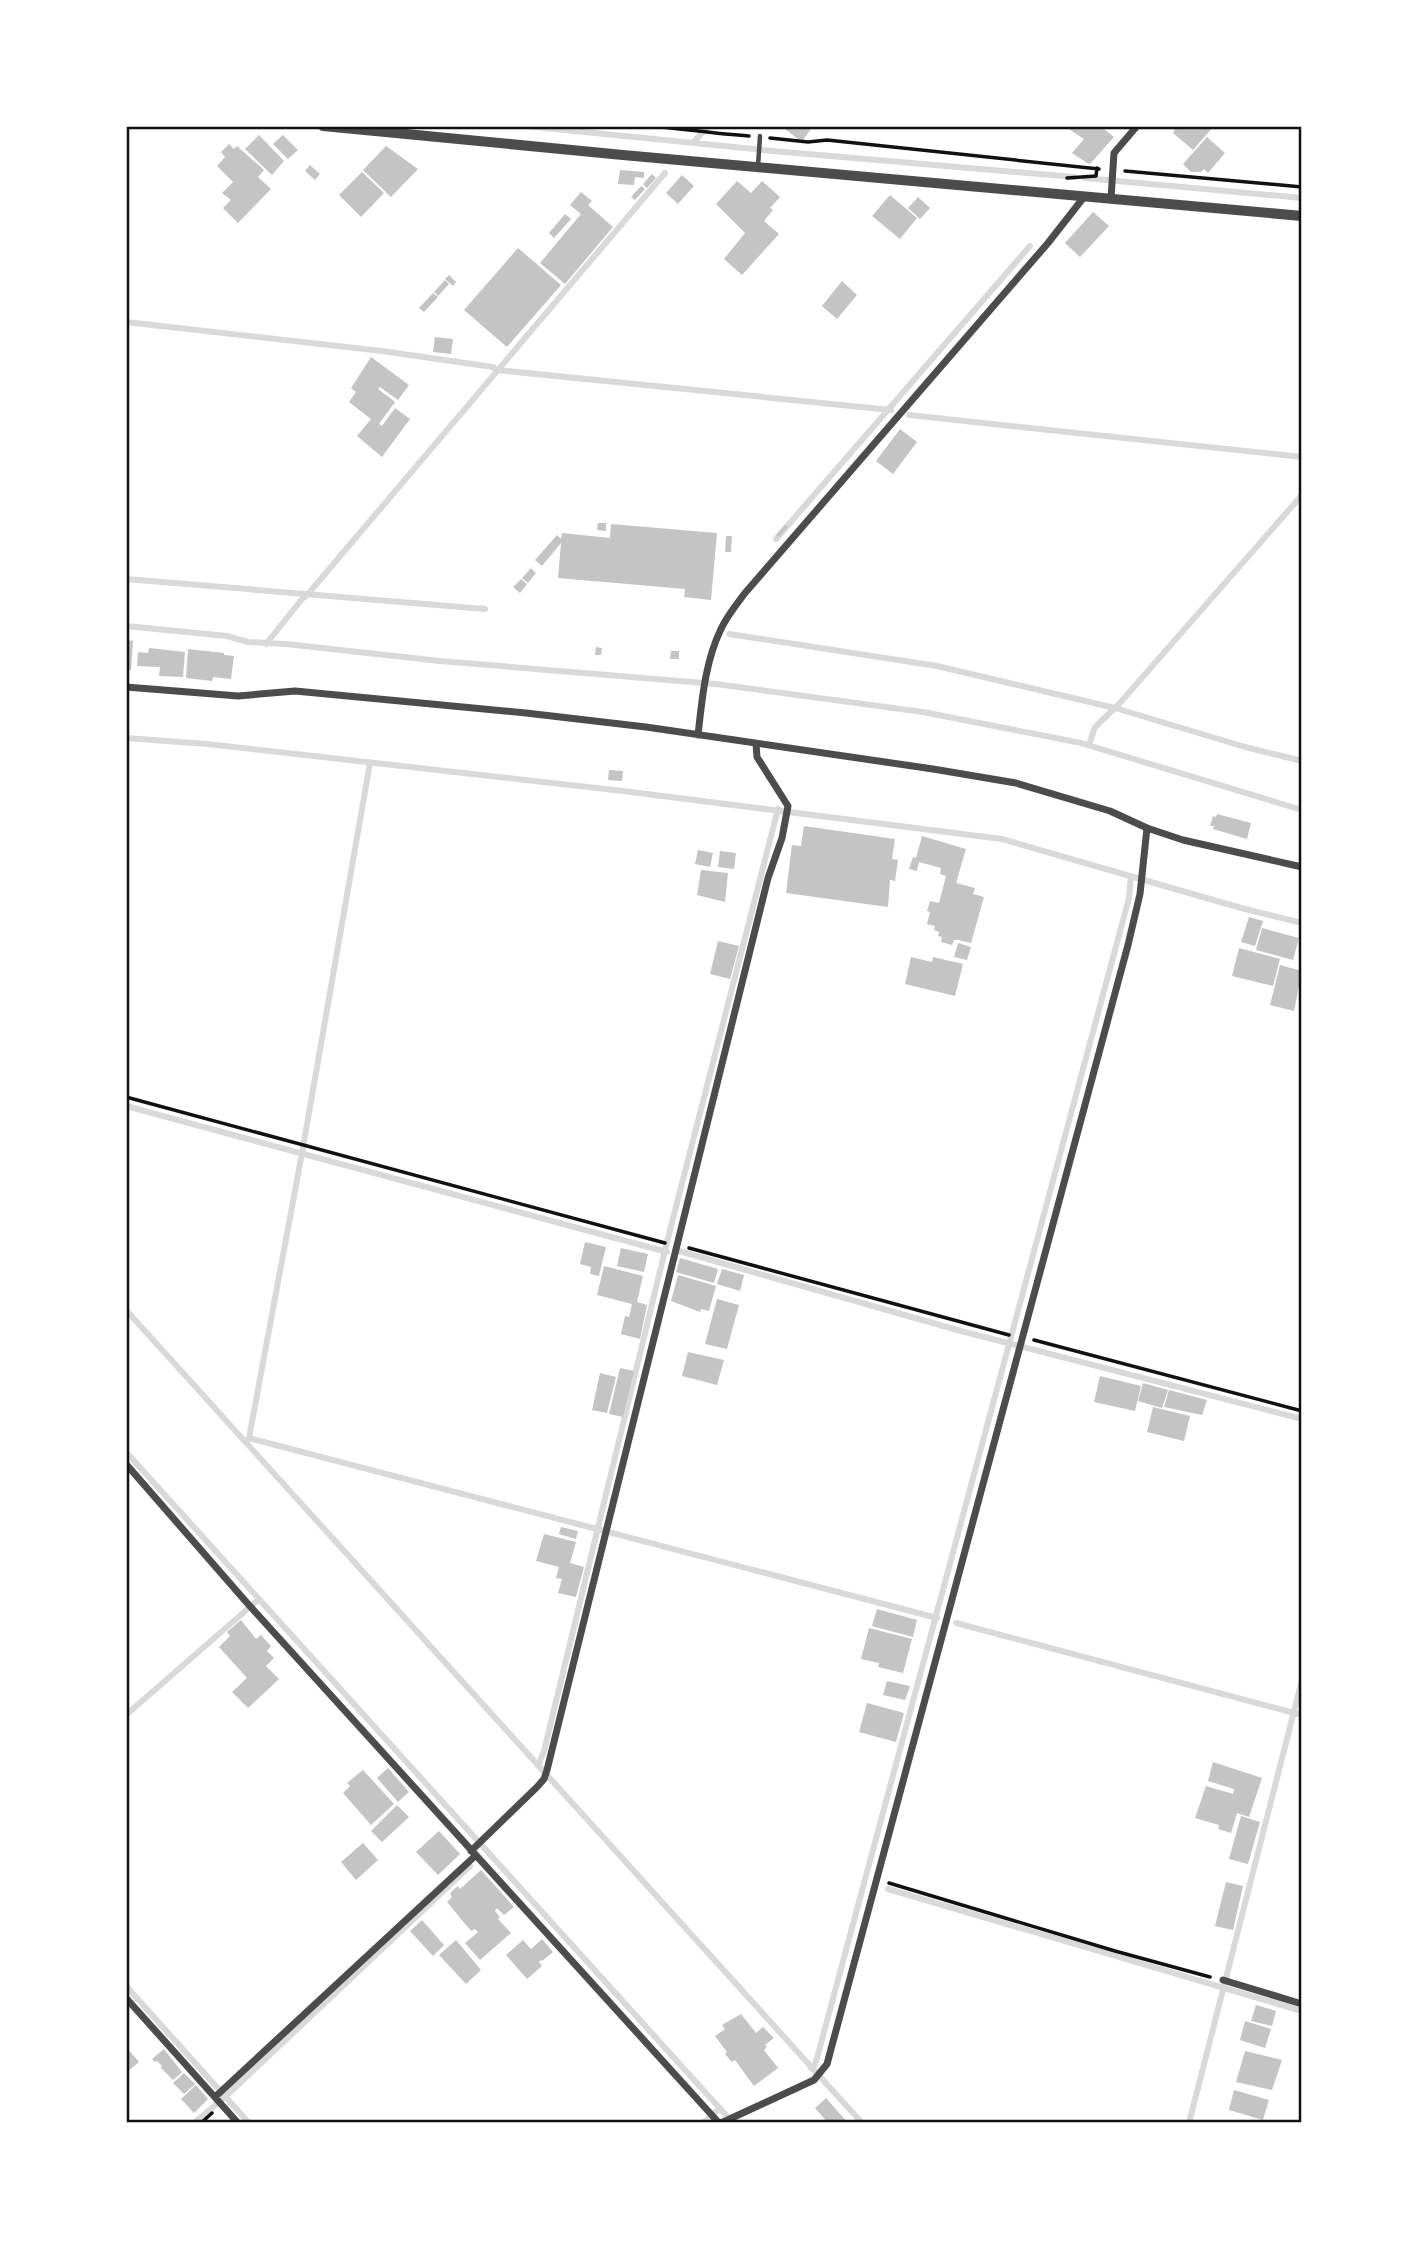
<svg xmlns="http://www.w3.org/2000/svg" width="1428" height="2249" font-family="Ubuntu,sans-serif">
  <style>
    .lines { fill: none; stroke-linecap: round; stroke-linejoin: round }
    .stream { stroke: #d9d9d9; stroke-width: 6 }
    .building { fill: #c4c4c4 }
    .path { stroke: #111; stroke-width: 3.5 }
    .service { stroke: #4c4c4c; stroke-width: 4.5 }
    .minor { stroke: #4c4c4c; stroke-width: 7 }
    .tertiary { stroke: #4c4c4c; stroke-width: 10 }
    .neatline { fill: none; stroke: #111; stroke-width: 2.5 }
  </style>
  <rect width="100%" height="100%" fill="#fff"/>
  <g class="lines">
    <path class="stream" d="M 525,126 L 773,151 L 1074,177
      M 693,143 L 708,126
      M 1085,178 L 1302,198
      M 126,322 L 382,351 L 493,367 L 497,370 L 891,410
      M 909,415 L 1302,457
      M 776,539 L 1030,246
      M 126,579 L 485,609
      M 126,626 L 227,636 L 248,642 L 286,644 L 440,661 L 716,684 L 923,712 L 1081,743 L 1302,810
      M 729,634 L 937,666 L 1115,708 L 1245,747 L 1302,761
      M 266,644 L 302,599 L 308,594 L 665,173
      M 126,738 L 207,744 L 623,791 L 1002,839 L 1241,908 L 1302,923
      M 1089,745 L 1095,727 L 1119,704 L 1302,495
      M 126,1106 L 667,1252
      M 679,1251 L 961,1331 L 1302,1419
      M 126,1310 L 862,2123
      M 249,1438 L 302,1153 L 370,763
      M 245,1442 L 249,1438 L 937,1618
      M 126,1452 L 733,2123
      M 956,1623 L 1302,1715
      M 126,1715 L 259,1599
      M 538,1766 L 544,1751 L 668,1238 L 778,809
      M 888,1889 L 1302,2011
      M 126,1986 L 249,2123
      M 811,2068 L 815,2065 L 817,2058 L 1129,898 L 1131,876
      M 194,2123 L 225,2097 L 470,1866
      M 703,2123 L 720,2108
      M 1189,2123 L 1302,1680"/>
  </g>
  <path class="building" d="M 787,126 L 813,126 L 803,140 L 798,139 L 785,129 Z
    M 1064,126 L 1100,126 L 1114,137 L 1090,164 L 1087,163 L 1072,153 L 1084,139 Z
    M 1170,126 L 1214,126 L 1193,150 L 1173,133 L 1175,130 Z
    M 259,135 L 284,161 L 272,175 L 245,149 Z
    M 283,135 L 298,150 L 288,159 L 273,144 Z
    M 1207,137 L 1225,153 L 1208,173 L 1204,169 L 1201,172 L 1191,172 L 1183,164 Z
    M 229,144 L 234,149 L 237,146 L 264,170 L 258,177 L 271,189 L 238,223 L 223,208 L 231,200 L 222,193 L 233,182 L 217,166 L 225,157 L 221,152 Z
    M 386,146 L 418,169 L 391,197 L 363,170 Z
    M 310,165 L 320,174 L 315,180 L 305,171 Z
    M 620,170 L 644,172 L 644,178 L 635,177 L 634,185 L 618,184 Z
    M 362,172 L 384,193 L 361,217 L 339,195 Z
    M 652,174 L 656,178 L 647,188 L 643,184 Z
    M 682,175 L 694,186 L 678,204 L 666,193 Z
    M 737,181 L 751,193 L 762,181 L 780,197 L 770,208 L 773,210 L 764,221 L 779,234 L 742,275 L 724,259 L 745,233 L 716,204 Z
    M 641,186 L 645,189 L 635,200 L 631,197 Z
    M 581,192 L 592,201 L 588,205 L 613,227 L 565,284 L 540,263 L 581,214 L 570,205 Z
    M 890,195 L 917,218 L 900,239 L 872,216 Z
    M 918,197 L 930,208 L 920,219 L 908,208 Z
    M 1093,212 L 1109,226 L 1080,257 L 1065,243 Z
    M 565,214 L 571,219 L 554,238 L 549,233 Z
    M 518,248 L 561,285 L 507,347 L 464,310 Z
    M 449,275 L 456,282 L 453,286 L 445,279 Z
    M 445,280 L 449,284 L 438,296 L 434,292 Z
    M 842,281 L 857,295 L 837,319 L 822,306 Z
    M 433,293 L 438,297 L 424,312 L 419,308 Z
    M 435,337 L 453,339 L 451,354 L 433,352 Z
    M 371,357 L 409,385 L 398,400 L 380,387 L 378,389 L 395,402 L 379,424 L 382,426 L 395,408 L 410,419 L 382,457 L 357,436 L 371,419 L 349,402 L 356,392 L 351,388 Z
    M 900,429 L 917,442 L 893,474 L 876,461 Z
    M 598,523 L 606,523 L 606,531 L 597,530 Z
    M 611,524 L 717,533 L 711,600 L 684,597 L 685,589 L 558,578 L 561,543 L 542,566 L 535,560 L 557,535 L 561,539 L 562,533 L 610,538 Z
    M 785,525 L 788,527 L 779,537 L 776,535 Z
    M 726,536 L 732,536 L 731,552 L 725,552 Z
    M 531,568 L 536,573 L 528,583 L 522,578 Z
    M 521,579 L 527,584 L 520,593 L 513,587 Z
    M 126,640 L 133,641 L 131,670 L 126,670 Z
    M 596,647 L 602,648 L 601,655 L 595,655 Z
    M 149,648 L 185,652 L 183,677 L 159,676 L 160,667 L 137,666 L 138,652 L 148,653 Z
    M 188,649 L 224,653 L 224,655 L 234,656 L 231,679 L 213,677 L 212,681 L 186,678 Z
    M 671,651 L 679,651 L 679,659 L 670,659 Z
    M 609,770 L 623,771 L 622,781 L 608,780 Z
    M 1217,814 L 1251,823 L 1247,839 L 1213,829 L 1214,826 L 1210,826 L 1213,816 L 1216,817 Z
    M 804,826 L 895,839 L 892,859 L 898,860 L 895,881 L 890,880 L 888,907 L 786,893 L 792,845 L 801,846 Z
    M 922,836 L 966,849 L 956,883 L 975,888 L 973,894 L 984,897 L 971,943 L 958,940 L 954,940 L 952,945 L 941,942 L 942,937 L 938,936 L 939,932 L 934,930 L 935,926 L 927,924 L 930,912 L 927,911 L 930,901 L 939,903 L 946,876 L 940,874 L 941,868 L 919,862 L 917,871 L 909,869 L 913,857 L 916,858 Z
    M 698,850 L 713,853 L 710,867 L 695,864 Z
    M 720,851 L 736,853 L 734,869 L 718,867 Z
    M 701,870 L 728,873 L 725,902 L 697,895 Z
    M 1249,917 L 1263,921 L 1255,946 L 1241,942 Z
    M 1262,928 L 1299,938 L 1293,960 L 1256,950 Z
    M 718,941 L 739,946 L 730,979 L 710,974 Z
    M 958,943 L 971,947 L 967,960 L 954,957 Z
    M 1239,948 L 1280,959 L 1273,986 L 1232,976 Z
    M 911,957 L 932,962 L 933,957 L 963,964 L 955,996 L 905,984 Z
    M 1280,965 L 1302,971 L 1294,1011 L 1270,1005 Z
    M 585,1242 L 606,1247 L 599,1276 L 590,1274 L 591,1267 L 580,1264 Z
    M 621,1248 L 648,1254 L 644,1272 L 617,1266 Z
    M 680,1258 L 718,1269 L 714,1283 L 676,1272 Z
    M 604,1266 L 643,1276 L 637,1302 L 647,1305 L 640,1339 L 621,1334 L 625,1316 L 629,1317 L 632,1304 L 597,1295 Z
    M 722,1269 L 744,1275 L 740,1291 L 717,1284 Z
    M 678,1275 L 716,1286 L 709,1311 L 701,1309 L 700,1312 L 671,1301 Z
    M 717,1299 L 739,1305 L 727,1349 L 705,1344 Z
    M 688,1352 L 724,1360 L 717,1385 L 682,1376 Z
    M 620,1368 L 634,1371 L 623,1417 L 609,1414 Z
    M 600,1373 L 616,1377 L 607,1413 L 592,1410 Z
    M 1100,1376 L 1141,1386 L 1135,1411 L 1094,1402 Z
    M 1143,1383 L 1168,1390 L 1162,1408 L 1138,1401 Z
    M 1169,1390 L 1207,1400 L 1202,1415 L 1164,1407 Z
    M 1153,1407 L 1190,1416 L 1184,1441 L 1147,1432 Z
    M 561,1527 L 578,1531 L 576,1539 L 559,1534 Z
    M 544,1534 L 576,1542 L 570,1563 L 584,1567 L 576,1597 L 558,1593 L 562,1579 L 556,1578 L 559,1567 L 536,1561 Z
    M 877,1609 L 917,1620 L 913,1637 L 872,1626 Z
    M 241,1620 L 256,1639 L 261,1635 L 271,1646 L 267,1651 L 274,1658 L 266,1666 L 279,1679 L 248,1708 L 232,1692 L 247,1678 L 219,1647 L 230,1636 L 227,1632 Z
    M 869,1628 L 912,1639 L 903,1673 L 878,1667 L 879,1663 L 861,1659 Z
    M 887,1681 L 910,1686 L 905,1700 L 883,1695 Z
    M 867,1703 L 904,1713 L 896,1742 L 859,1732 Z
    M 1213,1762 L 1262,1778 L 1249,1817 L 1237,1813 L 1231,1833 L 1218,1829 L 1219,1825 L 1195,1818 L 1206,1786 L 1233,1794 L 1234,1789 L 1208,1781 Z
    M 388,1768 L 409,1792 L 398,1802 L 377,1778 Z
    M 363,1770 L 394,1804 L 371,1825 L 343,1793 L 350,1786 L 347,1783 Z
    M 397,1805 L 409,1817 L 382,1842 L 371,1831 Z
    M 1241,1816 L 1260,1822 L 1248,1864 L 1229,1859 Z
    M 439,1831 L 460,1854 L 438,1875 L 416,1852 Z
    M 363,1843 L 378,1860 L 356,1880 L 341,1862 Z
    M 481,1870 L 514,1907 L 504,1915 L 497,1908 L 495,1911 L 500,1917 L 498,1919 L 511,1933 L 480,1960 L 465,1943 L 478,1932 L 475,1929 L 471,1931 L 447,1902 L 452,1897 L 450,1893 L 458,1886 L 460,1889 Z
    M 1226,1882 L 1243,1886 L 1233,1930 L 1215,1926 Z
    M 422,1920 L 444,1945 L 433,1956 L 410,1931 Z
    M 542,1939 L 553,1952 L 542,1961 L 541,1960 L 539,1962 L 542,1966 L 527,1979 L 506,1955 L 523,1940 L 531,1949 Z
    M 456,1940 L 481,1970 L 466,1984 L 439,1955 Z
    M 1256,2005 L 1276,2011 L 1272,2026 L 1251,2021 Z
    M 741,2014 L 756,2033 L 763,2027 L 774,2038 L 765,2045 L 767,2047 L 764,2050 L 778,2068 L 754,2086 L 735,2060 L 732,2062 L 725,2054 L 727,2052 L 715,2036 L 725,2029 L 722,2025 Z
    M 1245,2021 L 1271,2029 L 1265,2048 L 1240,2040 Z
    M 126,2047 L 139,2062 L 126,2073 Z
    M 164,2049 L 182,2072 L 173,2080 L 161,2068 L 162,2066 L 157,2061 L 155,2062 L 152,2059 Z
    M 1245,2051 L 1282,2060 L 1272,2090 L 1236,2082 Z
    M 184,2073 L 195,2084 L 184,2094 L 173,2083 Z
    M 196,2085 L 208,2099 L 194,2113 L 181,2099 Z
    M 1234,2090 L 1269,2100 L 1263,2120 L 1229,2110 Z
    M 826,2098 L 848,2123 L 828,2123 L 815,2108 Z"/>
  <g class="lines">
    <path class="path" d="M 652,126 C 685,129 716,134 749,136
      M 770,138 L 808,142 L 827,140 L 1099,169
      M 1125,171 L 1302,187
      M 1067,178 L 1096,176 L 1097,168
      M 126,1097 L 665,1243
      M 689,1248 L 1009,1335
      M 1034,1340 L 1302,1411
      M 889,1883 L 1115,1951 L 1210,1977
      M 201,2123 L 212,2113"/>
    <path class="service" d="M 758,166 L 760,136"/>
    <path class="minor" d="M 1111,198 L 1114,153 L 1137,126
      M 126,687 L 238,696 L 295,691 L 526,713 L 646,727 L 933,769 L 1016,783 L 1110,811 L 1147,828 L 1183,840 L 1302,867
      M 698,735 C 702,700 705,662 721,629 C 727,616 736,605 745,593 L 1048,243 L 1084,197
      M 126,1464 L 248,1604 L 719,2123
      M 471,1851 L 537,1787 L 544,1779 L 547,1770 L 768,878 L 782,838 L 788,806 L 757,757 L 756,744
      M 1223,1980 L 1302,2004
      M 126,1998 L 238,2123
      M 215,2097 L 475,1856
      M 721,2123 L 814,2080 L 827,2064 L 1128,945 L 1140,894 L 1147,828"/>
    <path class="tertiary" d="M 323,126 L 623,155 L 1302,216"/>
  </g>
  <rect width="1428" height="2249" fill="none" stroke="#ffffff" stroke-width="256"/>
  <rect x="128" y="128" width="1172" height="1993" class="neatline"/>
</svg>
